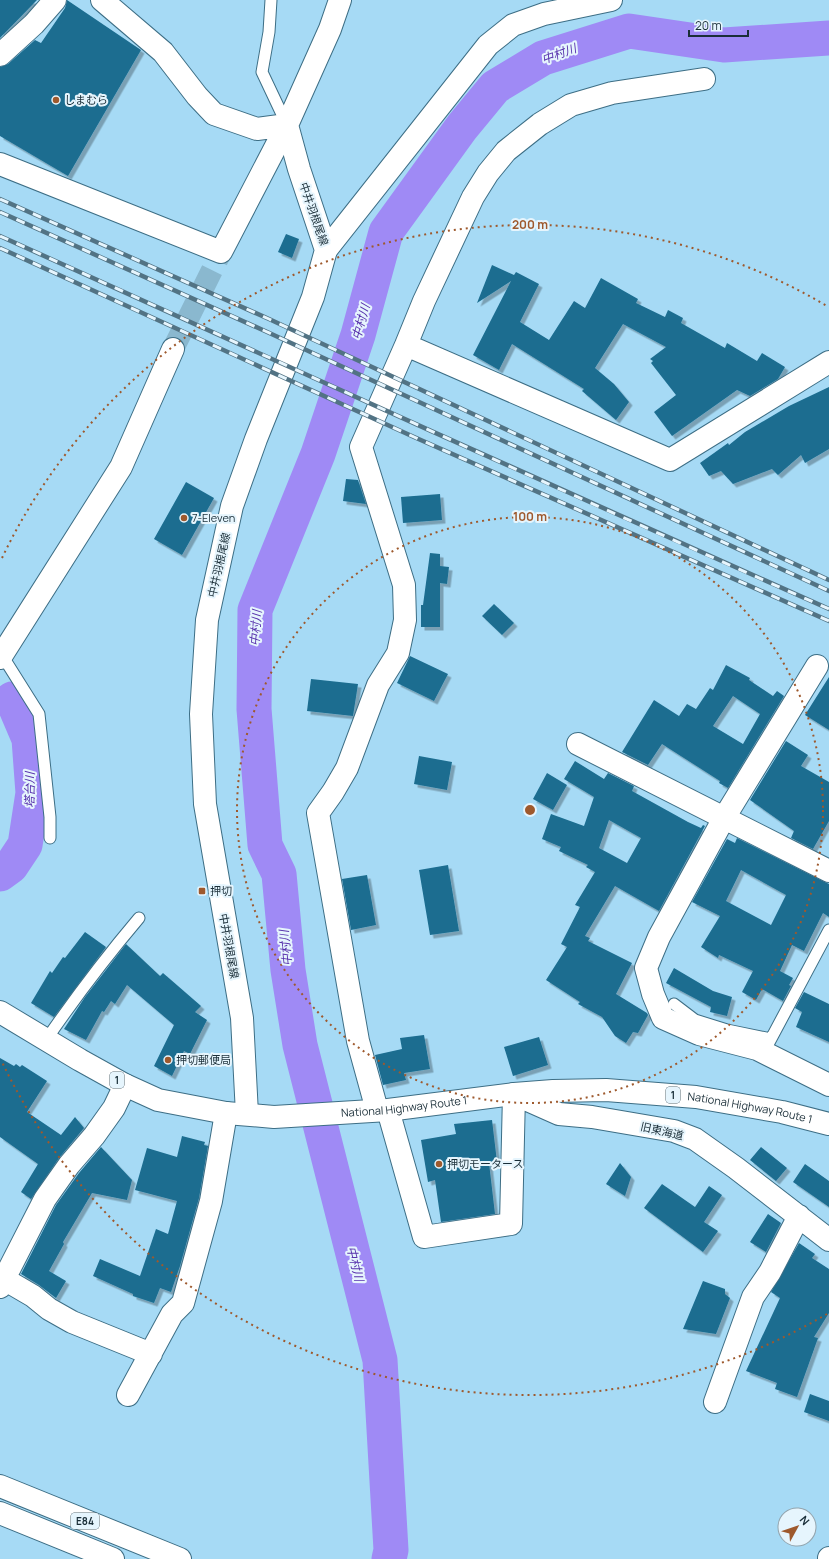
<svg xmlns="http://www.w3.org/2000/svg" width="829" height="1559" font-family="Manrope,'Noto Sans JP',sans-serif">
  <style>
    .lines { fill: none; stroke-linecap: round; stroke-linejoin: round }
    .river { stroke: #9f8af5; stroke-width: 35 }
    .building { fill: #1b6d90; fill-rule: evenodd; filter: url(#shadow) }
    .minor-tunnel { stroke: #8ab8cf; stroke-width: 22; stroke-dasharray: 22 11; stroke-linecap: butt }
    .service-casing { stroke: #3d6e85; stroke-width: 13 }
    .minor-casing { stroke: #3d6e85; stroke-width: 24 }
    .secondary-casing { stroke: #3d6e85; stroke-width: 24 }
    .trunk-casing { stroke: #3d6e85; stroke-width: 24 }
    .motorway-casing { stroke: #3d6e85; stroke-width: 24 }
    .service { stroke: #fff; stroke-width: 11 }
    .minor { stroke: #fff; stroke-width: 22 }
    .secondary { stroke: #fff; stroke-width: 22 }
    .trunk { stroke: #fff; stroke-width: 22 }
    .motorway { stroke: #fff; stroke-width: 22 }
    .rail-casing { stroke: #527384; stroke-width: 4.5 }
    .rail { stroke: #e6f5fd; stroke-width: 3; stroke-dasharray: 9; stroke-linecap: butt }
    .ring { fill: none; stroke: #9e592d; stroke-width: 2; stroke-dasharray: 2 4 }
    .poi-dot { fill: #9e592d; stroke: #e6f5fd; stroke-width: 1.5 }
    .labels { text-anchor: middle; stroke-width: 4; stroke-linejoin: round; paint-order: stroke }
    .shield { fill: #e6f5fd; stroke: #576a73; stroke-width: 1 }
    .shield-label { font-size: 10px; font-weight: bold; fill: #1a2e38 }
    .poi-label { font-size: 11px; fill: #1a2e38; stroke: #e6f5fd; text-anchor: start }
    .street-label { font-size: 11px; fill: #1a2e38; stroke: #e6f5fd }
    .water-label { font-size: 12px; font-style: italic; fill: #5731ac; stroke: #e6f5fd }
    .centre { fill: #9e592d; stroke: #e6f5fd; stroke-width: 2 }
    .ring-label { font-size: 12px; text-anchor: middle; font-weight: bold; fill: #9e592d; stroke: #e6f5fd; stroke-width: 4; stroke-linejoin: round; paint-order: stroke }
  </style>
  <defs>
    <filter id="shadow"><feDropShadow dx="3.5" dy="3.5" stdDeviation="0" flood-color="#0004"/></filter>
  </defs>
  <rect width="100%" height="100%" fill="#a6daf5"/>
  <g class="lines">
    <path class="river" d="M 0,874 L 11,866 L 25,845 L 33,793 L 29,739 L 12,699
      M 389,1559 L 391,1550 L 380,1360 L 300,1045 L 288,970 L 279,874 L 265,845 L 254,709 L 255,610 L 318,454 L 358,335 L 386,232 L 462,127 L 495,87 L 543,58 L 629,31 L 724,45 L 829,38"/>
  </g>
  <path class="building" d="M 0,0 L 37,0 L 0,38 Z
    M 67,0 L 141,50 L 68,176 L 0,136 L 0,67 L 8,64 L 35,40 L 41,43 L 65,8 Z
    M 286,234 L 299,239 L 292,258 L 278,252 Z
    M 492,265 L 514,275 L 516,272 L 539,284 L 520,322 L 549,340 L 574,301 L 585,308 L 601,278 L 638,299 L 636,303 L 665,317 L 668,310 L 683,318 L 681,323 L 725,348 L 727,343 L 757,361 L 762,353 L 785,367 L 778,379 L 750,396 L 737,390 L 672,436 L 654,412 L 676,395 L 651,363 L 653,361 L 650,359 L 666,347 L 623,324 L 595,368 L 614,384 L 629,402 L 616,420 L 582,391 L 584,389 L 512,344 L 499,370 L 473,355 L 511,281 L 477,303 Z
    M 829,387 L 829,449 L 805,463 L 801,455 L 778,475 L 772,469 L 733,484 L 721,471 L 709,476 L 700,463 L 728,443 L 729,445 L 745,432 L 789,406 Z
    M 346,479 L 358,480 L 366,504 L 343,501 Z
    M 186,482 L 214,498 L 182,555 L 154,539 Z
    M 440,494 L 442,520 L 403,523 L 401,497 Z
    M 430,553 L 440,554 L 440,566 L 449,567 L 447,584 L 440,583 L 440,627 L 421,627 L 421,605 L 423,605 Z
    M 494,604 L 514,623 L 502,635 L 482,616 Z
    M 410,656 L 448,674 L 434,701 L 397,683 Z
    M 726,665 L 750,678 L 749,680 L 773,696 L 777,691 L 784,696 L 728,788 L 719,783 L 720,781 L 662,744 L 648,765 L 622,752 L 654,700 L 679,716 L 687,704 L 696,709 L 710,688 L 713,690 ZM 733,696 L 760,714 L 743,744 L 713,726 Z
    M 829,677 L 829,730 L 805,715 Z
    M 311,679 L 358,684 L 353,716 L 307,711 Z
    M 786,741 L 808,755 L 801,766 L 829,782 L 829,821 L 813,849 L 791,838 L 794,831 L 750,800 Z
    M 419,756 L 452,762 L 447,790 L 414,784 Z
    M 575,761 L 604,779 L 608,773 L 634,786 L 632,791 L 688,822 L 701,828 L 703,825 L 705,826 L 659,911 L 615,886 L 585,936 L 590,938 L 588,941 L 632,963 L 616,994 L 647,1013 L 648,1015 L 638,1033 L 633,1032 L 626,1043 L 615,1036 L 602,1017 L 578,1004 L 580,1002 L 546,980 L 567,947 L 561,944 L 580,907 L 575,905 L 595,872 L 586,867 L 588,865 L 559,851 L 561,847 L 542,839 L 551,814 L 584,826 L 594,797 L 564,779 ZM 609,820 L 641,838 L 627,863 L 599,848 Z
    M 547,773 L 567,785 L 553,810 L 533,799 Z
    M 737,838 L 829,884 L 829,917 L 823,913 L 804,951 L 792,945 L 780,971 L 793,978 L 789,985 L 791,986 L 783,1001 L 762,989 L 756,1000 L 742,992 L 753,971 L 719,955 L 718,958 L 701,947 L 720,916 L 692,902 L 727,839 L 735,843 ZM 741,870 L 786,895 L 771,925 L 726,901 Z
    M 448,865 L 459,931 L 430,935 L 419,870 Z
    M 367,875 L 376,925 L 351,930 L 342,879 Z
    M 85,932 L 106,947 L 54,1017 L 31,1003 L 50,971 L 52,973 L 63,957 L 65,958 Z
    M 126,944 L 160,976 L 163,973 L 201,1006 L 195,1012 L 207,1020 L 190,1054 L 184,1051 L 172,1076 L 154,1066 L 174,1025 L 127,985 L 115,1004 L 111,1001 L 104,1012 L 102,1011 L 86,1040 L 64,1029 L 85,997 Z
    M 674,968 L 713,991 L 732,997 L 727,1016 L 710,1012 L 711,1007 L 666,983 Z
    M 804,992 L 829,1004 L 829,1042 L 796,1027 L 802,1012 L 795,1008 Z
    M 424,1035 L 430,1069 L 404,1073 L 406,1080 L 383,1085 L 375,1055 L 402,1049 L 400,1038 Z
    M 539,1037 L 548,1065 L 513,1076 L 504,1047 Z
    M 0,1058 L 14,1066 L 16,1064 L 20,1067 L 22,1065 L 47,1081 L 27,1112 L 61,1135 L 75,1117 L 84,1128 L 59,1158 L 31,1199 L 21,1192 L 38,1164 L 0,1137 Z
    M 492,1120 L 497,1162 L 489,1163 L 495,1214 L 441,1222 L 435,1180 L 428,1182 L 421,1140 L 456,1134 L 454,1124 Z
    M 182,1136 L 205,1142 L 204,1145 L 208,1146 L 199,1198 L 180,1266 L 171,1292 L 160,1288 L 154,1303 L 133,1296 L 133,1294 L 93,1276 L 100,1259 L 140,1276 L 156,1229 L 168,1234 L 177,1201 L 135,1190 L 147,1148 L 177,1157 Z
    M 101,1147 L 132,1180 L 127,1200 L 92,1193 L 63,1242 L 64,1244 L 49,1271 L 66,1281 L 56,1298 L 39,1285 L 21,1274 L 56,1205 L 79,1173 Z
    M 761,1147 L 787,1168 L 776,1181 L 750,1160 Z
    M 620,1163 L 631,1177 L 625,1196 L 606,1184 Z
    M 805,1164 L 829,1181 L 829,1207 L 793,1182 Z
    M 662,1184 L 695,1207 L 709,1186 L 722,1195 L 704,1222 L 718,1231 L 703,1252 L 644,1208 Z
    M 768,1214 L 781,1223 L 766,1252 L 750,1242 Z
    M 799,1243 L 815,1254 L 812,1258 L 829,1269 L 829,1313 L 814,1337 L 818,1338 L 797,1397 L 775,1389 L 777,1383 L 746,1371 L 780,1298 L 771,1292 Z
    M 703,1281 L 725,1289 L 725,1294 L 730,1298 L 716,1334 L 683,1329 Z
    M 810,1394 L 829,1401 L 829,1421 L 804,1412 Z"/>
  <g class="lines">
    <path class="minor-tunnel" d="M 173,349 L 221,252"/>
    <g class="service-casing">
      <path id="service" d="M 271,0 L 269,32 L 262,72 L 287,125
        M 0,652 L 39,714 L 50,817 L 50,838
        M 674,1004 L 695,1020 L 727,1030 L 771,1039
        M 46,1040 C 75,998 106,957 139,918
        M 764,1052 L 829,930"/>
    </g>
    <g class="minor-casing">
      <path id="minor" d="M 102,0 L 163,52 L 197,96 L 214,114 L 257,129 L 287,125
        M 0,55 L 34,24 L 55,0
        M 0,164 L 221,252 L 287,125
        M 326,250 L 488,45 L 513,25 L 544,14 L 611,0
        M 406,345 L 670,460 L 829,362
        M 0,658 L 121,467 L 173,349
        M 817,666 L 724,818 L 659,937 L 646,968 L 653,994 L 663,1018 L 699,1034 L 757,1049 L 829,1085
        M 578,744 L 829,871
        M 377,1110 L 358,1041 L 318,813 L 333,792 L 347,768 L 378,685 L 398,653 L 405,620 L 404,585 L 361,447 L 406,345 L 424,301 L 473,197 L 488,173 L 506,151 L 540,124 L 571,105 L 612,93 L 704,79
        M 388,1110 L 424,1237 L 511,1224 L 514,1094 L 559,1114 L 592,1117 L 674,1131 L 695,1139 L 736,1168 L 829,1240
        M 4,1279 L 33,1296 L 49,1309 L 72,1322 L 151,1354
        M 0,1287 L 45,1199 L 69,1165 L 94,1136 L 114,1108 L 125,1085
        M 128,1395 L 172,1314 L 183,1303 L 211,1201 L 226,1113
        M 715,1402 L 753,1297 L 770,1272 L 799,1216
        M 829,1559 L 829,1558"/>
    </g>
    <g class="secondary-casing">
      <path id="secondary" d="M 247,1114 L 242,1018 L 205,804 L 201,714 L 207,620 L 232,506 L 256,439 L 313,297 L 326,250 L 299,169 L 287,125 L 330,29 L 340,0"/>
    </g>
    <g class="trunk-casing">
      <g id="trunk">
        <path id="s1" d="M 0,1012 L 80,1060 L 125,1085 L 158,1100 L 226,1113 L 274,1117 L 388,1110 L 514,1094 L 553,1091 L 606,1090 L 696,1097 L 782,1112 L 829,1124"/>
      </g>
    </g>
    <g class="motorway-casing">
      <path id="motorway" d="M 0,1486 L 180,1559
        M 0,1513 L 113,1559"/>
    </g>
    <use href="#service" class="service"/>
    <use href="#minor" class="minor"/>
    <use href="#secondary" class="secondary"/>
    <use href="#trunk" class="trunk"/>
    <use href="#motorway" class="motorway"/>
    <g class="rail-casing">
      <path id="rail" d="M 0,199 L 269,319 L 829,580
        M 0,212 L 265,331 L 829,591
        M 0,236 C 276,360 552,487 829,609
        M 0,248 L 414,437 L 829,621"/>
    </g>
    <use href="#rail" class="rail"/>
  </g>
  <g class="ring">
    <circle cx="530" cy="810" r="293"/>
    <path d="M827 1314A585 585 0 0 1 2 1062M2 558A585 585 0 0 1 827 306"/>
  </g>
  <g class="poi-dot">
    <circle cx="56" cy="100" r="4"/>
    <circle cx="184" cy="518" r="4"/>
    <rect x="198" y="887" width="8" height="8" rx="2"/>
    <circle cx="168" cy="1060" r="4"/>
    <circle cx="439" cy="1164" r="4"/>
  </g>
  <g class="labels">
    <g class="shield">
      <rect x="110" y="1072" width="14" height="16" rx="3"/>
      <rect x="666" y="1087" width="14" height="16" rx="3"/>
      <rect x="71" y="1513" width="28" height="16" rx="3"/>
    </g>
    <g class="shield-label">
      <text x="117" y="1084">1</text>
      <text x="673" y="1099">1</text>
      <text x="85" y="1525">E84</text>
    </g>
    <g class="poi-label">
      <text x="64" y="104">しまむら</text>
      <text x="192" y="522">7-Eleven</text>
      <text x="210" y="895">押切</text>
      <text x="176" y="1064">押切郵便局</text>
      <text x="447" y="1168">押切モータース</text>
    </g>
    <g class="street-label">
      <text transform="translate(314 214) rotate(71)" y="4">中井羽根尾線</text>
      <text transform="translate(219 565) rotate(-77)" y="4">中井羽根尾線</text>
      <text transform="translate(229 946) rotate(80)" y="4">中井羽根尾線</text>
      <text dy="4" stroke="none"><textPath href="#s1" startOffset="429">National Highway Route 1</textPath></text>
      <text dy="4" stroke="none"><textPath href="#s1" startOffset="777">National Highway Route 1</textPath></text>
      <text transform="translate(662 1131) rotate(13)" y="4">旧東海道</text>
    </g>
    <g class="water-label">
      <text transform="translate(559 54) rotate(-20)" y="4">中村川</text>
      <text transform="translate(361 322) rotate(-74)" y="4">中村川</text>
      <text transform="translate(256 628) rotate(-86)" y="4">中村川</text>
      <text transform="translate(30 790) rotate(-89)" y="4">塔台川</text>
      <text transform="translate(286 948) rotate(-96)" y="4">中村川</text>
      <text transform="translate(355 1264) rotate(76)" y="4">中村川</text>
    </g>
  </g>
  <circle cx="530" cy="810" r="6" class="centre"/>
  <g class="ring-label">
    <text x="530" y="229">200 m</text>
    <text x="530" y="521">100 m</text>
  </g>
  <g transform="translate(797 1527) rotate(50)"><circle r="19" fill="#e6f5fd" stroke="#94a5ae"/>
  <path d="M0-3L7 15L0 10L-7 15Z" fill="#9e592d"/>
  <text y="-6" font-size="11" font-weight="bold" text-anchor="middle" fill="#1a2e38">N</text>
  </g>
  <path d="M689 30v6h59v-6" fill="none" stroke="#1a2e38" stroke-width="2"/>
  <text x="695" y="30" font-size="12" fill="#1a2e38" stroke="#e6f5fd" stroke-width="3" paint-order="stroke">20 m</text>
</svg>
